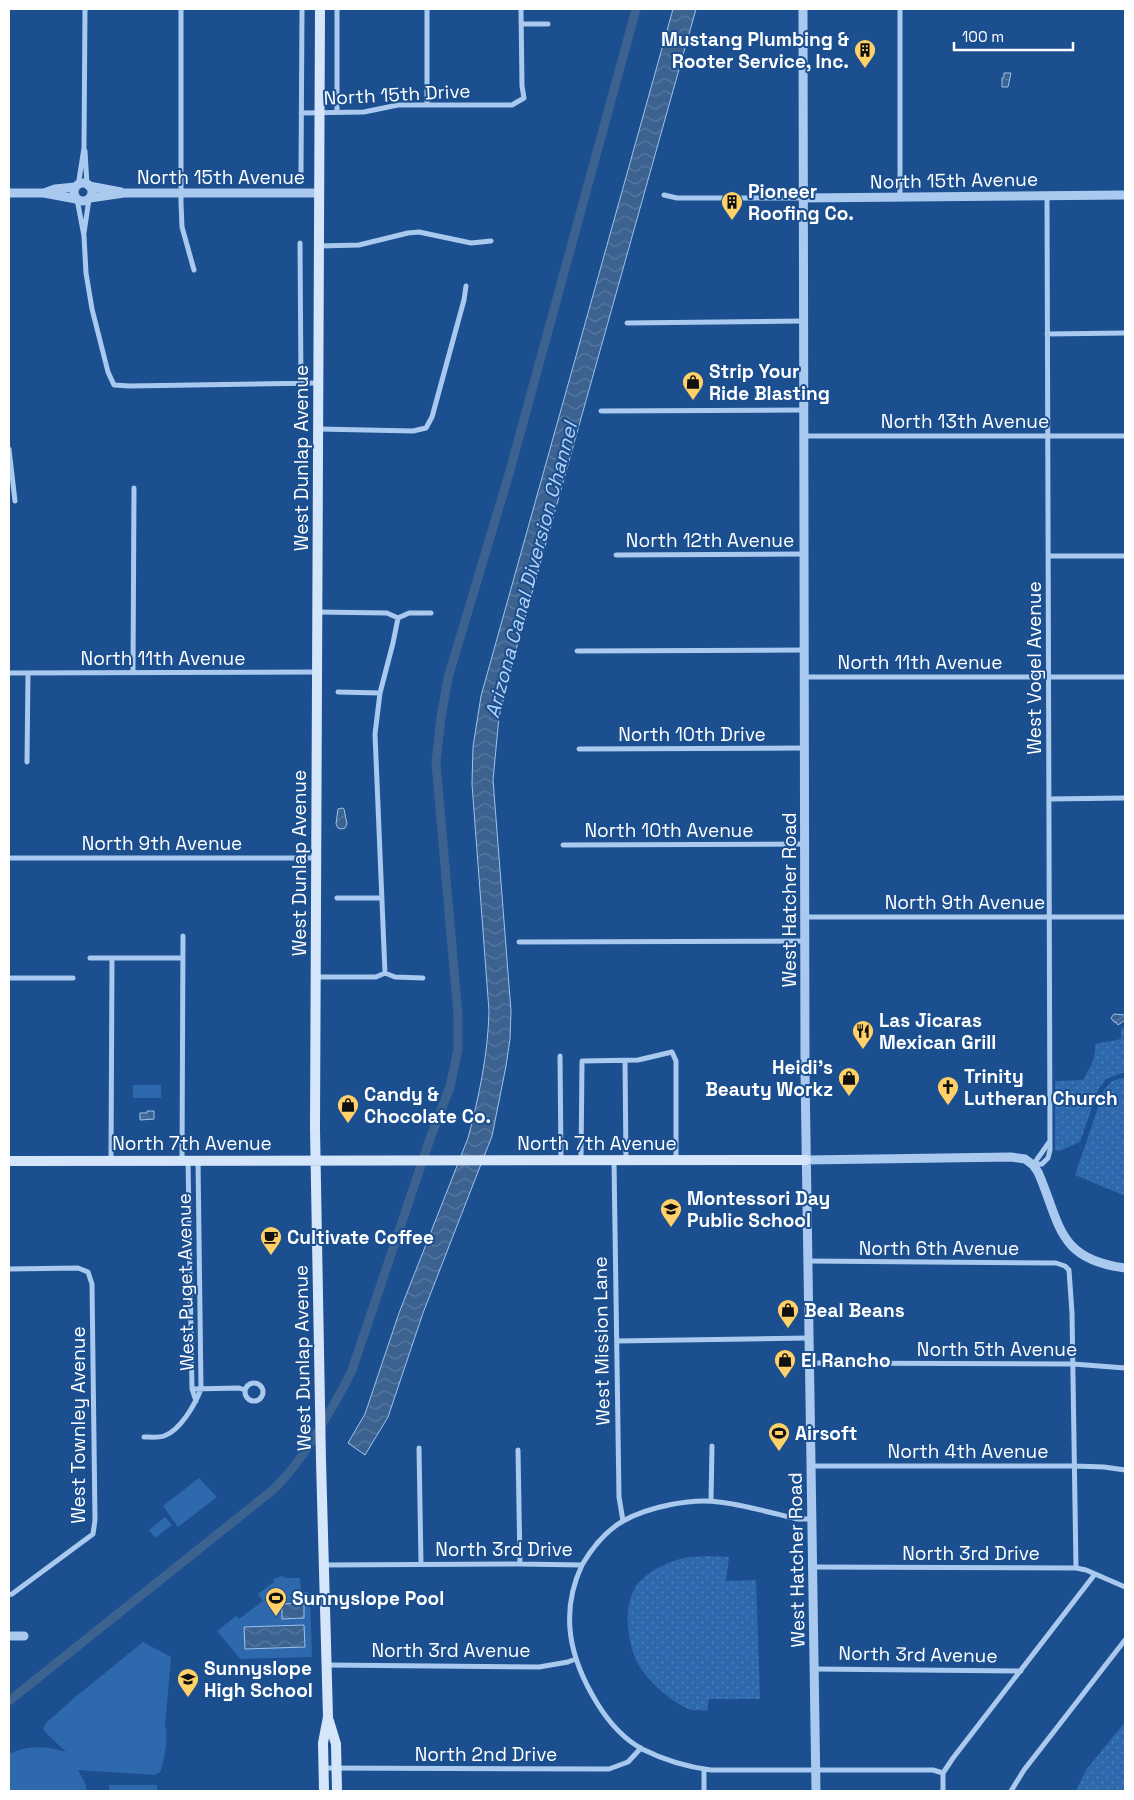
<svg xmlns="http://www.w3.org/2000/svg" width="1134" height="1800" font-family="'Space Grotesk',sans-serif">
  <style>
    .grass { fill: url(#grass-dots) }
    .park { fill: #2e69ad }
    .water { fill: url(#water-waves); stroke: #9cc4f0 }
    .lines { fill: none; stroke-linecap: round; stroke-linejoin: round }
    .canal { stroke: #3c6290; stroke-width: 9 }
    .minor { stroke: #a9c9ee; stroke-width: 5 }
    .tertiary { stroke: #a9c9ee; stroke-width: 9 }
    .secondary { stroke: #d6e6fa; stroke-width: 10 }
    .labels { text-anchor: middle; stroke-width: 4; stroke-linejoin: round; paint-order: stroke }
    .poi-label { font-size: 19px; font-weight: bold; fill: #fff; stroke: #1b4f8f; text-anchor: start }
    .street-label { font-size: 19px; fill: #fff; stroke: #1b4f8f }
    .water-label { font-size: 20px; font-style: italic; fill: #b5d3f5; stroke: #1b4f8f }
  </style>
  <defs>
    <pattern id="grass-dots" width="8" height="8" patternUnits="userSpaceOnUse" patternTransform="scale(1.25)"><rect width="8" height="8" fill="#2e69ad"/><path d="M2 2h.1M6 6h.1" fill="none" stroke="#4d80b9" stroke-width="1.8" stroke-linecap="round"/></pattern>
    <pattern id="water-waves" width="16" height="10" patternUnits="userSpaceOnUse" patternTransform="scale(1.25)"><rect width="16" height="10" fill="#3c6290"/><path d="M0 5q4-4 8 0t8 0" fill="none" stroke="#597aa1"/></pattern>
  </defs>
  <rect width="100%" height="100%" fill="#1b4f8f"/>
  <path class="grass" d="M 1125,1026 L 1125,1072 L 1106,1079 L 1099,1088 L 1080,1142 L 1059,1151 L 1055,1150 L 1055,1081 L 1083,1080 C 1090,1068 1096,1059 1095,1044 L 1121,1039 L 1121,1029 Z
    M 1125,1077 L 1125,1196 L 1075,1175 L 1104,1090 L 1112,1081 Z
    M 708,1556 L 729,1557 L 726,1581 L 756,1580 L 760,1699 L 709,1699 L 707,1711 C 701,1710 694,1711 688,1709 C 670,1701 644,1678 636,1660 C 627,1638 623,1607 636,1586 C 644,1573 671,1560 685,1558 C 692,1556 701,1557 708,1556 Z
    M 1125,1722 L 1125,1791 L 1076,1791 L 1086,1770 Z"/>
  <path class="park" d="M 133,1085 L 161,1085 L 161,1098 L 133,1098 Z
    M 199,1478 L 217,1497 L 178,1527 L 163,1506 Z
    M 165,1517 L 172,1525 L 155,1538 L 149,1530 Z
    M 283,1576 L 284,1578 L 300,1578 L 301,1592 L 308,1592 L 310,1594 L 312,1657 L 240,1659 L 217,1631 L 236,1616 L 239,1619 L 263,1601 L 258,1594 L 274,1582 L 273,1579 Z
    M 143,1642 L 171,1657 L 165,1726 C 169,1735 164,1763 160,1772 L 155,1775 L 78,1770 L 86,1785 L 86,1791 L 9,1791 L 9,1754 C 27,1745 46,1746 66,1752 L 43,1730 L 46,1723 L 74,1698 Z
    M 109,1785 L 157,1785 L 157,1791 L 109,1791 Z"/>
  <path class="water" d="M 673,9 L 696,9 L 512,664 L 499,717 L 493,780 L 511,1011 L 510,1039 L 506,1066 L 492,1136 L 423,1313 L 388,1417 L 365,1455 L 348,1443 L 365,1414 L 399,1313 L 468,1138 C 479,1097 488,1054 489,1011 L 472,784 L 473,747 L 481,696 Z
    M 1004,73 L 1011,73 L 1008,87 L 1002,87 L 1002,78 L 1004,77 Z
    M 342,808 L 344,809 L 347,824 L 345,828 L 342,829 L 338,828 L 336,824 L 338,809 Z
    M 1114,1014 L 1125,1015 L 1125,1020 L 1118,1025 L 1117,1023 L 1114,1022 L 1111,1018 Z
    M 147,1111 L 154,1111 L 154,1119 L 140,1120 L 140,1113 L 147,1113 Z
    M 304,1603 L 304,1618 L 282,1619 L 282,1604 Z
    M 304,1625 L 305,1647 L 245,1649 L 244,1627 Z"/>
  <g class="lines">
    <path class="canal" d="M 9,1701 L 274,1489 C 295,1468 309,1446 324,1421 C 334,1404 344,1388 352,1370 L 431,1136 L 450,1087 L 458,1049 L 458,1015 L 436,763 L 441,717 L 448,678 L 509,474 L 636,9"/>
    <path class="minor" d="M 181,9 L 181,203 L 182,227 L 194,270
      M 900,9 L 900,196
      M 521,24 L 548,24
      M 427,105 L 427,9
      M 337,112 L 337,9
      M 301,113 L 364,112 L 398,105 L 512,105 L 524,98 L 522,86 L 521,9
      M 85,151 L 87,185
      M 301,172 L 302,9
      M 77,186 L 79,180 L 84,148 L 85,9
      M 664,195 L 677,198 L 803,198
      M 77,199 L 84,236 L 86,273 L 92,309 L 108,372 L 114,385 L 130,386 L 319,383
      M 84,233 L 89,199
      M 300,243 L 301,383
      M 319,246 L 359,245 L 408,233 L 419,232 L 471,243 L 491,241
      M 627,323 L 803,321
      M 1047,334 L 1125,333
      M 601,411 L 804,410
      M 318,429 L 413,431 L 426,428 L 432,417 L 464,300 L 466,286
      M 804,436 L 1125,436
      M 9,449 L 15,501
      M 616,555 L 804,554
      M 1048,556 L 1125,556
      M 318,612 L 387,613 L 398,618 L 409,613 L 431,613
      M 577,651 L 804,650
      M 9,673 L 317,672
      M 133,673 L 134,488
      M 805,677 L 1125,677
      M 338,692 L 380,693
      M 579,749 L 805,748
      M 27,762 L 28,673
      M 1049,799 L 1125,798
      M 563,845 L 805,844
      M 9,858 L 316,858
      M 337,898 L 382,898
      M 805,917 L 1125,917
      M 519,942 L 805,941
      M 90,958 L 183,958
      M 385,973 L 375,734 L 380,693 L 393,643 L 398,618
      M 316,977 L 376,977 L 385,973 L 395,977 L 423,978
      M 9,978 L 73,978
      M 560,1056 L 561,1160
      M 625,1061 L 626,1161
      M 182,1160 L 183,936
      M 188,1160 L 192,1389 L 196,1401
      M 581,1160 L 582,1061 L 638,1060 L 672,1052 L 676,1061 L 676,1161
      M 111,1161 L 112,958
      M 614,1161 L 619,1497 L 623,1521
      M 1033,1165 L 1042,1164 L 1048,1158 L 1050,1150 L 1047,195
      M 1033,1165 L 1050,1141
      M 807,1261 L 1056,1263 L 1065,1266 L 1069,1270 L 1072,1313 L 1076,1568
      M 9,1269 L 78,1268 L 88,1272 L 92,1284 L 95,1520 L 93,1534 L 12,1594 L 9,1595
      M 617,1341 L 808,1338
      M 809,1363 L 1073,1364 L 1125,1368
      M245 1392a9 9 0 1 1 18 0a9 9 0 1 1-18 0Z
      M 192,1389 L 239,1388 L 245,1390
      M 144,1437 C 150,1437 158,1438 164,1436 C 181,1430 195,1404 201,1389 L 198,1160
      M 419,1448 L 421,1564
      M 518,1450 L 520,1564
      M 811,1466 L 1075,1466 L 1104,1467 L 1125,1470
      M 711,1501 L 712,1446
      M 324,1565 L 520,1564 L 582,1565 C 592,1548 606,1531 623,1521 C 648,1507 691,1498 719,1502 C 745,1505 772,1513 797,1519 L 811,1519
      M 582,1565 C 559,1614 570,1659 597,1703 C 608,1721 624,1739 642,1749 C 664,1760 687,1767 711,1770 L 933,1770 L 943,1773
      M 812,1567 L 1076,1568 L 1086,1570 L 1125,1587
      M 327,1665 L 539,1667 L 568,1662 L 575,1659
      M 814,1669 L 1021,1671
      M 324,1768 L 609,1769 L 628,1762 L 641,1748
      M 704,1791 L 704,1769
      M 943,1791 L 943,1773 L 953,1758 L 1095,1574
      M 1011,1791 L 1024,1770 L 1125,1640"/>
    <path class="tertiary" d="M 803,9 L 805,1073 L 816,1791
      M74 192a9 9 0 1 1 18 0a9 9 0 1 1-18 0Z
      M 89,186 L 121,192
      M 9,193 L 44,193 L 55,189 L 75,187
      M 44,193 L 76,199
      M 90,198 L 124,193 L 319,193
      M 803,198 L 1125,195
      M 806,1160 L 1011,1157 L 1025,1159 L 1033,1165 L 1038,1172 C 1061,1225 1057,1259 1125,1268
      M 9,1636 L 24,1636"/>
    <path class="secondary" d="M 320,9 L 315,1129 L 321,1461 L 328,1717 L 323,1743 L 324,1791
      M 9,1161 L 806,1160
      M 329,1721 L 336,1744 L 337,1791"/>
  </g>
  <defs>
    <g id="building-pin" transform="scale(1.125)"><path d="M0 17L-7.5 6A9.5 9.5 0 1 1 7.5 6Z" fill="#ffd166" stroke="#1b4f8f"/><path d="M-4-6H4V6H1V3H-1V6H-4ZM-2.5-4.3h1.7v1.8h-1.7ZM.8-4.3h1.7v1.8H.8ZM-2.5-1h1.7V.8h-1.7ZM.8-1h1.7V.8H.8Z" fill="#111"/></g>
    <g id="shop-pin" transform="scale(1.125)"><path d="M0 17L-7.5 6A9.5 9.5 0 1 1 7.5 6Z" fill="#ffd166" stroke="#1b4f8f"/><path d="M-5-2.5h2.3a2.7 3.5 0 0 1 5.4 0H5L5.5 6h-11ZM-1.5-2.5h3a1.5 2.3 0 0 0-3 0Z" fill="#111"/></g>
    <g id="restaurant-pin" transform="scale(1.125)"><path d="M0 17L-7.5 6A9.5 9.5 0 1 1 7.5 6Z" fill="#ffd166" stroke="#1b4f8f"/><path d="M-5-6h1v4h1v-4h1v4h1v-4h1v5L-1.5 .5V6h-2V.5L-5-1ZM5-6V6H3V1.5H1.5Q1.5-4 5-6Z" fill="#111"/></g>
    <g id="church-pin" transform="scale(1.125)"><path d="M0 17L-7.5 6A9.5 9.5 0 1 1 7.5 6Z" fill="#ffd166" stroke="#1b4f8f"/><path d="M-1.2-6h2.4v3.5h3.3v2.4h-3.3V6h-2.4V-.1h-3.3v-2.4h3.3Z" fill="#111"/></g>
    <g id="school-pin" transform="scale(1.125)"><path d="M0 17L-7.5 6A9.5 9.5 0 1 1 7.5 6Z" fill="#ffd166" stroke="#1b4f8f"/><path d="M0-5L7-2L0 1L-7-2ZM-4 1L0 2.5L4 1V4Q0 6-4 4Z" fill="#111"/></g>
    <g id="cafe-pin" transform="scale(1.125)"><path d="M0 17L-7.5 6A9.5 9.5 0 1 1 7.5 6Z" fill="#ffd166" stroke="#1b4f8f"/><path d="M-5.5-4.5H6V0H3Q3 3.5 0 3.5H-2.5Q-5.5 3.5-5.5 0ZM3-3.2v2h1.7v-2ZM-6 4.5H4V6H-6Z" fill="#111"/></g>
    <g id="stadium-pin" transform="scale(1.125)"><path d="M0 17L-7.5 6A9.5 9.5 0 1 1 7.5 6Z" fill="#ffd166" stroke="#1b4f8f"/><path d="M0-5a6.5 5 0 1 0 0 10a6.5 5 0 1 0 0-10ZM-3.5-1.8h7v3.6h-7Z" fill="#111"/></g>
  </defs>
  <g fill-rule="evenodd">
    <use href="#building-pin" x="865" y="50"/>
    <use href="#building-pin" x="732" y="202"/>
    <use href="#shop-pin" x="693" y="382"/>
    <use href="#restaurant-pin" x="863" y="1031"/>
    <use href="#shop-pin" x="849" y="1078"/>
    <use href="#church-pin" x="948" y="1087"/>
    <use href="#shop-pin" x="348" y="1105"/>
    <use href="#school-pin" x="671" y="1209"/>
    <use href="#cafe-pin" x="271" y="1237"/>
    <use href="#shop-pin" x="788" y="1310"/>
    <use href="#shop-pin" x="785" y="1360"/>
    <use href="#stadium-pin" x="779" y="1433"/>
    <use href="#stadium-pin" x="276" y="1598"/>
    <use href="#school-pin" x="188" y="1679"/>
  </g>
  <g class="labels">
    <g class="poi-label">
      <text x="849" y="46" text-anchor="end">Mustang Plumbing &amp;<tspan x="849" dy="22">Rooter Service, Inc.</tspan></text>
      <text x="748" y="198">Pioneer<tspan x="748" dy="22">Roofing Co.</tspan></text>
      <text x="709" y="378">Strip Your<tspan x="709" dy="22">Ride Blasting</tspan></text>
      <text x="879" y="1027">Las Jicaras<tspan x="879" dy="22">Mexican Grill</tspan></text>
      <text x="833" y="1074" text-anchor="end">Heidi's<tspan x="833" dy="22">Beauty Workz</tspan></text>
      <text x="964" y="1083">Trinity<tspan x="964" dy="22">Lutheran Church</tspan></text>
      <text x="364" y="1101">Candy &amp;<tspan x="364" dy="22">Chocolate Co.</tspan></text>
      <text x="687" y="1205">Montessori Day<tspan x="687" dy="22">Public School</tspan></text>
      <text x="287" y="1244">Cultivate Coffee</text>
      <text x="804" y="1317">Beal Beans</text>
      <text x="801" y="1367">El Rancho</text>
      <text x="795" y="1440">Airsoft</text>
      <text x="292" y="1605">Sunnyslope Pool</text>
      <text x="204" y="1675">Sunnyslope<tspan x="204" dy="22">High School</tspan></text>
    </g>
    <g class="street-label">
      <text transform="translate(397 94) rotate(-3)" y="7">North 15th Drive</text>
      <text x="221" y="184">North 15th Avenue</text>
      <text transform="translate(954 180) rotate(-1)" y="7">North 15th Avenue</text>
      <text x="965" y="428">North 13th Avenue</text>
      <text transform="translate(301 458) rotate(-90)" y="7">West Dunlap Avenue</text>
      <text x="710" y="547">North 12th Avenue</text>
      <text x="163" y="665">North 11th Avenue</text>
      <text x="920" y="669">North 11th Avenue</text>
      <text transform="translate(1034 668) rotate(-90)" y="7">West Vogel Avenue</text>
      <text x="692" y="741">North 10th Drive</text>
      <text x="669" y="837">North 10th Avenue</text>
      <text x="162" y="850">North 9th Avenue</text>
      <text transform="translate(299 863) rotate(-90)" y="7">West Dunlap Avenue</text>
      <text transform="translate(789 900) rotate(-90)" y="7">West Hatcher Road</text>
      <text x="965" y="909">North 9th Avenue</text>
      <text x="192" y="1150">North 7th Avenue</text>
      <text x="597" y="1150">North 7th Avenue</text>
      <text x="939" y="1255">North 6th Avenue</text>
      <text transform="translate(185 1282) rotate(-91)" y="7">West Puget Avenue</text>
      <text transform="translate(601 1341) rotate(-91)" y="7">West Mission Lane</text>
      <text x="997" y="1356">North 5th Avenue</text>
      <text transform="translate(302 1358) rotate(-91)" y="7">West Dunlap Avenue</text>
      <text transform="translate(78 1425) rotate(-90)" y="7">West Townley Avenue</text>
      <text x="968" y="1458">North 4th Avenue</text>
      <text x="504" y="1556">North 3rd Drive</text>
      <text x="971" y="1560">North 3rd Drive</text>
      <text transform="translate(796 1560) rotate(-91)" y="7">West Hatcher Road</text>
      <text x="451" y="1657">North 3rd Avenue</text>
      <text transform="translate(918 1654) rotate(1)" y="7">North 3rd Avenue</text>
      <text x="486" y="1761">North 2nd Drive</text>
    </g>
    <g class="water-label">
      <text transform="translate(531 570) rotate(-75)" y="7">Arizona Canal Diversion Channel</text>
    </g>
  </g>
  <rect width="1134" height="1800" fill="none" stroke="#ffffff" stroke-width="20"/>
  <path d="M954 42v8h119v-8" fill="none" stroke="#ffffff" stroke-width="2.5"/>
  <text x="962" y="42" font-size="15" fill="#ffffff" stroke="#1b4f8f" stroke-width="4" paint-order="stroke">100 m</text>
</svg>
